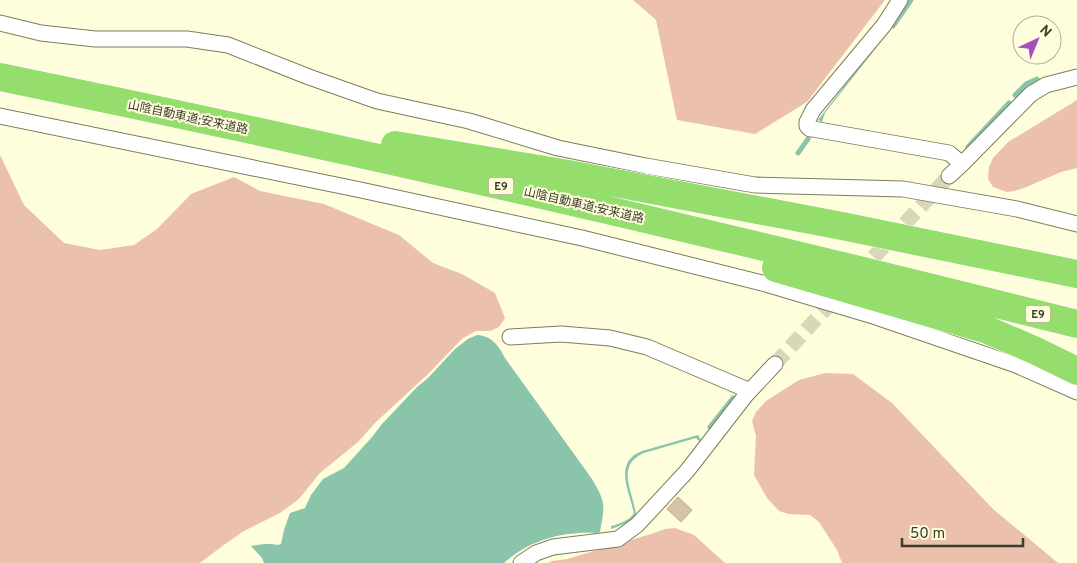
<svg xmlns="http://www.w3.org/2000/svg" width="1077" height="563" font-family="Overpass,'Noto Sans JP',sans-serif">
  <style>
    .green { fill: #ebc1ad }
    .water { fill: #8ac5ab }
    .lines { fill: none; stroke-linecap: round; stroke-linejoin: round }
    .stream { stroke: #8ac5ab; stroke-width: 5 }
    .building { fill: #d7c3a8; stroke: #beab90 }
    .minor-tunnel { stroke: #d8d7b9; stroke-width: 15; stroke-dasharray: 15 8; stroke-linecap: butt }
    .minor-casing { stroke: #7d7c5e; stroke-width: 17 }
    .motorway-casing { stroke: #fff; stroke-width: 29 }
    .minor { stroke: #fff; stroke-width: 15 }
    .motorway { stroke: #95dd6d; stroke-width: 28 }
    .labels { text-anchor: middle; stroke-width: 4; stroke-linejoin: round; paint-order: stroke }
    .shield { fill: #fffedc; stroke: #767663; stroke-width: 1 }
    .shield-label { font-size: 11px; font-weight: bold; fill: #3c3c2f }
    .street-label { font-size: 12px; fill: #3c3c2f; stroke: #fffedc }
  </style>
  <rect width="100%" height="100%" fill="#fffedc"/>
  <path class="green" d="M 633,0 L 885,0 L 807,102 L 755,134 L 677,120 L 656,20 Z
    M 1077,100 L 1077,168 L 1061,172 L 1024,188 L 1014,191 L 1007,192 L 993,187 L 988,179 L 989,167 L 993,158 L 1008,142 Z
    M 0,155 L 24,205 L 64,243 L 100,250 L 134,245 L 157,229 L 191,194 L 234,177 L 260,191 L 324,204 L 399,235 L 433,263 L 462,274 L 495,293 L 505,318 L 499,327 L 490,331 L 476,331 L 463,338 L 427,375 L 375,423 L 358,442 L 320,473 L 299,499 L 280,513 L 244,531 L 221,547 L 200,563 L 0,563 Z
    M 825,373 L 853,374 L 892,403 L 993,509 L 1058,563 L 842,563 L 837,550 L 819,522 L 810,515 L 788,514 L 779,511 L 767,498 L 754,475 L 756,436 L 752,421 L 756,412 L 766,401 L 799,380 Z
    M 675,528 L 694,535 L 725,563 L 548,563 L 552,561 L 567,559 L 651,534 L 665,529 Z"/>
  <path class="water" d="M 896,20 L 897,21 L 825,113 L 822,122 L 818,120 Z
    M 477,335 C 492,336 499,346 505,358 L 592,479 C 606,503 605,505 600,532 L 597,533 C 563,531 529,540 504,563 L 264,563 L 262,558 L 251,546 C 261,544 268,543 278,545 L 281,544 L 284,530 L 290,513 L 305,508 L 311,495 L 323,479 L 344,468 L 372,437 L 382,424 L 417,387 L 428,378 L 455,349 L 468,339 Z
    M 698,435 L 701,440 L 699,441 L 696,438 L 644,453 C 615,465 633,492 636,514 C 630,522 621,526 611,529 L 611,526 C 619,524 629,521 634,513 C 629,491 613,462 642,451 Z"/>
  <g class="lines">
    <path class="stream" d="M 893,26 L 911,0
      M 1015,95 L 1026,84 L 1037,79
      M 968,147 L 1009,103
      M 798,153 L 808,139
      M 710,427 L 733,398"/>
  </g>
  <path class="building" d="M 678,497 L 692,510 L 681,522 L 667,509 Z"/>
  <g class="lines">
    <path class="minor-tunnel" d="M 858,274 L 949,176
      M 775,364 L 839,294"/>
    <g class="minor-casing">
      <path id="minor" d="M 900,0 L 884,25 L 813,110 L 807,122 L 807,126 L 810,129 L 813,129 L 949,153 L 962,164
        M 0,23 L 41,33 L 95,39 L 187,39 L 228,45 L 309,77 L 377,101 L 469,121 L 558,148 L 646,166 L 755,185 L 903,189 L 1017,209 L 1077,224
        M 0,116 L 356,189 L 582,238 L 766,284 L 870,315 L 1016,365 L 1077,392
        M 949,176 L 962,164 L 1031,94 L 1046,85 L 1077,77
        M 510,337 L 561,334 L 610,338 L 647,347 L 750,391
        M 521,563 L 536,553 L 553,547 L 618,539 L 637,525 L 687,471 L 746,395 L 775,364"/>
    </g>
    <g class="motorway-casing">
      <path id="motorway" d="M 0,77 C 361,151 720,234 1077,324
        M 395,145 L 563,173 L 842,226 L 1077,274
        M 776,268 L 985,329 L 1034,350 L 1077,371"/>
    </g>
    <use href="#minor" class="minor"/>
    <use href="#motorway" class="motorway"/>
  </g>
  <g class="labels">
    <g class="shield">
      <rect x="488.5" y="177.5" width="25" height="17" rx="4"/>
      <rect x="1025.5" y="305.5" width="25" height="17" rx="4"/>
    </g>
    <g class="shield-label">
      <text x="501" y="190">E9</text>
      <text x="1038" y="318">E9</text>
    </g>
    <g class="street-label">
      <text transform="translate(188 117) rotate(12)" y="4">山陰自動車道;安来道路</text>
      <text transform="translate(584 205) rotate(13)" y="4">山陰自動車道;安来道路</text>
    </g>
  </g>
  <g transform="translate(1037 40) rotate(44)"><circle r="24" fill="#fffedc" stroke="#b1b097"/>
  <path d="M0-4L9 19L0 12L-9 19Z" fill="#a34fbe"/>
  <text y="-8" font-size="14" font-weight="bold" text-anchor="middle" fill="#3c3c2f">N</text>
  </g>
  <path d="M902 538v8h121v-8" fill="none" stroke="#3c3c2f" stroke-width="2.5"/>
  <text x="910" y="538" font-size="15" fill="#3c3c2f" stroke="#fffedc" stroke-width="4" paint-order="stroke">50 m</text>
</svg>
